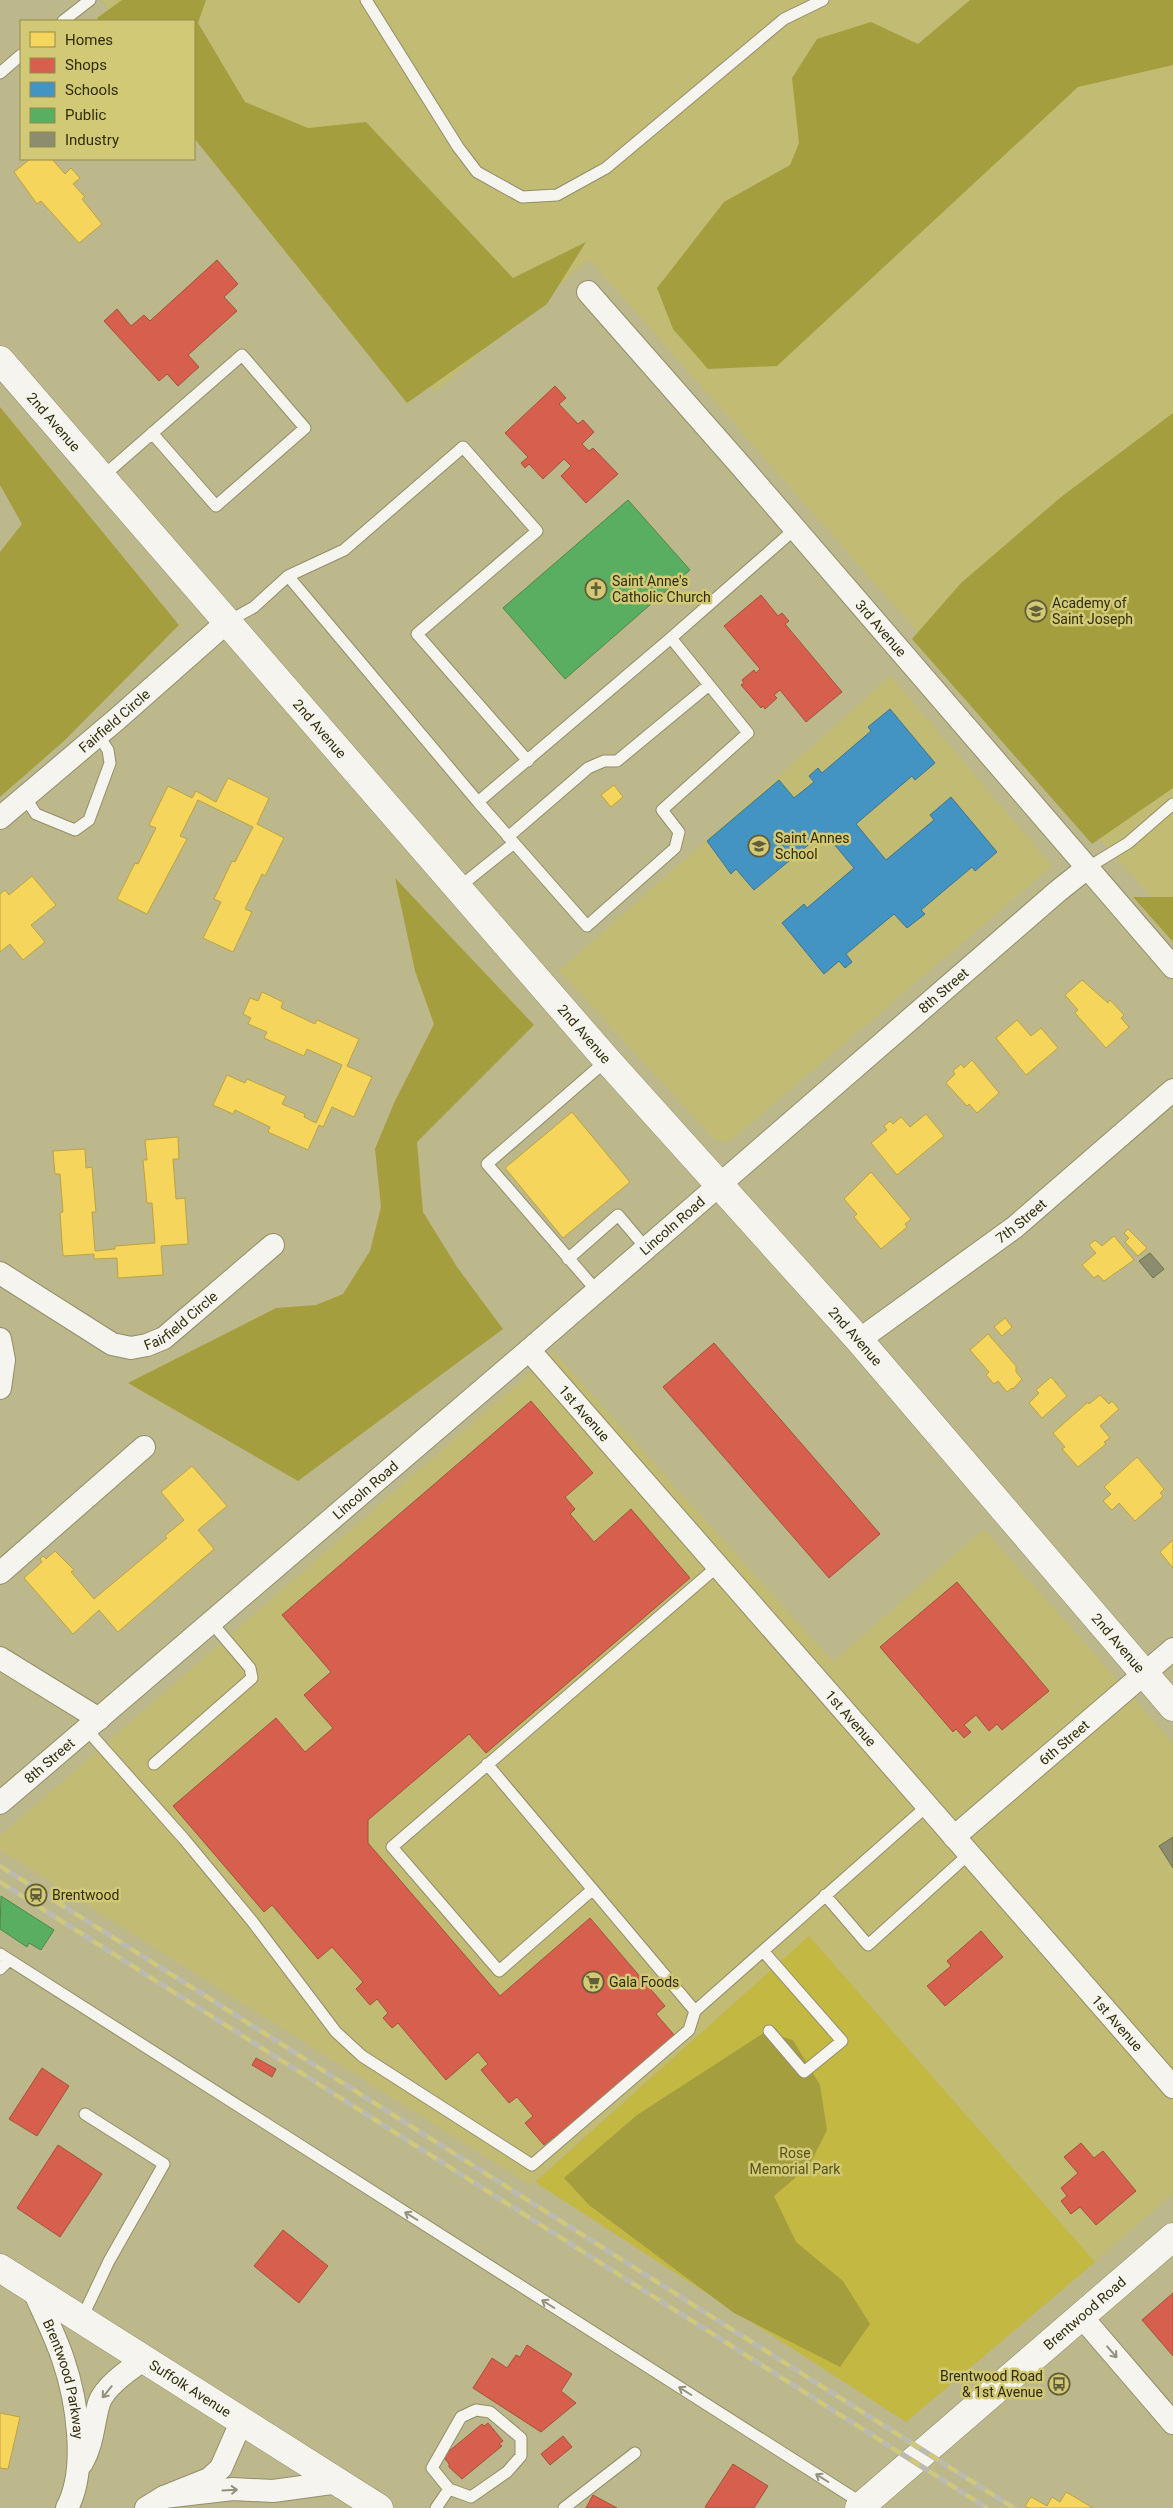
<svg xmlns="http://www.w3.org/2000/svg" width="1173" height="2508" font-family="Roboto,sans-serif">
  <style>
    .built { fill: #c2bb74 }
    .green { fill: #c2b842 }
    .forest { fill: #a59e3f }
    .homes { fill: #f6d55c; stroke: #bba343 }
    .shops { fill: #d6604d; stroke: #a45139 }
    .schools { fill: #4393c3; stroke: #3e748c }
    .public { fill: #5aae61; stroke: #4e8747 }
    .industry { fill: #8c8c6e; stroke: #717050 }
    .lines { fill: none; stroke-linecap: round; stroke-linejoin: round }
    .lane-casing { stroke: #918e69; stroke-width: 13 }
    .street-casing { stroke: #918e69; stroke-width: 24 }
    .secondary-casing { stroke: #918e69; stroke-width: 29 }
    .lane { stroke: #f5f4ee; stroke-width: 11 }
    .street { stroke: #f5f4ee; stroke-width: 22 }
    .secondary { stroke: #f5f4ee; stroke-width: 28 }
    .rail-casing { stroke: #bbbaac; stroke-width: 5.5 }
    .rail { stroke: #d1c976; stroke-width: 4; stroke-dasharray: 11; stroke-linecap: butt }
    .oneway { stroke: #93907c }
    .labels { text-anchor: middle; stroke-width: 5; stroke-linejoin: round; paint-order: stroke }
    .street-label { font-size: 14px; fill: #312d0a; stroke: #d1c976 }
    .poi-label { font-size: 14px; fill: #312d0a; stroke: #d1c976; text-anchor: start }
    .park-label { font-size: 14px; fill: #585219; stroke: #d1c976 }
  </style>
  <rect width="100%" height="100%" fill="#bcb88b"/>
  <path class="built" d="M 101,0 L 1173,0 L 1173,922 L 589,259 L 435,392 L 194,109 L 194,21 L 119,21 Z
    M 891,676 L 1052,866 L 730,1141 L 716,1141 L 559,971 Z
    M 554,1352 L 833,1662 L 984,1529 L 1173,1743 L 1173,2193 L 1095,2262 L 809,1936 L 530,2185 L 0,1850 L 0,1836 Z"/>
  <path class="green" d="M 809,1936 L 1095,2262 L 906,2422 L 535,2182 Z"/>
  <path class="forest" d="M 122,0 L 206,0 L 198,23 L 245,102 L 308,128 L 366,122 L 513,278 L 586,242 L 547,304 L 407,403 L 194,138 L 194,21 L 100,21 L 97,18 Z
    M 970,0 L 1173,0 L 1173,65 L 1078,87 L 777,366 L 708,369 L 673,329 L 657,288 L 724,202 L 790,165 L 799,143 L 792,78 L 817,39 L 871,22 L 918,44 Z
    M 0,407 L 179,625 L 64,741 L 0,797 L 0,552 L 22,524 L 0,485 Z
    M 1173,413 L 1173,788 L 1092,844 L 912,639 L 961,583 L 1061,497 Z
    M 395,878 L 534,1025 L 417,1142 L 423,1212 L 457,1267 L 503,1329 L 298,1481 L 128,1383 L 276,1308 L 316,1305 L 343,1294 L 370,1251 L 381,1207 L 375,1149 L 394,1103 L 434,1024 L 415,971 Z
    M 1133,897 L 1173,897 L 1173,942 Z
    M 765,2032 L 793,2040 L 820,2085 L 827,2130 L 809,2166 L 774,2196 L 796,2242 L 843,2281 L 870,2324 L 840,2367 L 734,2313 L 589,2205 L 564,2178 L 637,2115 Z"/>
  <path class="homes" d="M 30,159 L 52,159 L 65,174 L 71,168 L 80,178 L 73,184 L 85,197 L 82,199 L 102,224 L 79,243 L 41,201 L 37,204 L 14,172 Z
    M 228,778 L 269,798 L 257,824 L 284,838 L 265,876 L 262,874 L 245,909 L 252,912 L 233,952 L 203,938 L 221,902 L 214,899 L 232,861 L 235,862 L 253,827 L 198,800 L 180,836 L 187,839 L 147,914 L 117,899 L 135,863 L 138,864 L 156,828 L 149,825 L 168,786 L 192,798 L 196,791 L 216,802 Z
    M 614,785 L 623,797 L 611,807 L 601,795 Z
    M 32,876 L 56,905 L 31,925 L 45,942 L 23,960 L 10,944 L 0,952 L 0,894 L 5,890 L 9,895 Z
    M 1082,980 L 1108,1003 L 1110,1000 L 1124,1015 L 1121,1018 L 1129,1027 L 1106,1048 L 1075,1013 L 1078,1010 L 1065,995 Z
    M 262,992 L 283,1002 L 281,1008 L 315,1024 L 317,1020 L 359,1039 L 347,1066 L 372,1077 L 354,1117 L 332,1107 L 323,1127 L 319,1125 L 308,1150 L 268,1132 L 270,1127 L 235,1110 L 233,1114 L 213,1105 L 227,1075 L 245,1083 L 247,1079 L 286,1096 L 282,1104 L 305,1114 L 304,1117 L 316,1123 L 342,1065 L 307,1049 L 304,1056 L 264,1038 L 267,1032 L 248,1024 L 251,1018 L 243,1014 L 250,998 L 258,1001 Z
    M 1017,1020 L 1031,1036 L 1041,1028 L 1058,1048 L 1026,1075 L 996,1038 Z
    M 972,1060 L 999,1093 L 977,1113 L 969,1104 L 967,1106 L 946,1083 L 955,1074 L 953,1071 L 961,1064 L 964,1068 Z
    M 572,1112 L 630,1182 L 563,1238 L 505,1168 Z
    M 926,1114 L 944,1136 L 897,1175 L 871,1143 L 887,1130 L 884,1126 L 890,1121 L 893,1124 L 901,1117 L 910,1127 Z
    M 178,1137 L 179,1159 L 173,1159 L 176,1199 L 185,1198 L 188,1244 L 161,1246 L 163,1275 L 118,1278 L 117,1258 L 94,1259 L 94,1254 L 63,1256 L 60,1213 L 63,1212 L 60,1174 L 55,1174 L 53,1151 L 85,1149 L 86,1168 L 92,1167 L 96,1212 L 92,1212 L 95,1251 L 115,1249 L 115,1246 L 155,1243 L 152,1203 L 147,1203 L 143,1160 L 147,1160 L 145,1140 Z
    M 871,1172 L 911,1219 L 905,1224 L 907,1227 L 881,1249 L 854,1217 L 857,1214 L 844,1199 Z
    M 1128,1229 L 1147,1248 L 1138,1256 L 1125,1242 L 1129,1238 L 1124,1233 Z
    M 1114,1236 L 1134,1260 L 1104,1281 L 1098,1275 L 1094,1278 L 1082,1265 L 1096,1253 L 1089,1245 L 1095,1240 L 1102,1246 Z
    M 1005,1318 L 1012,1327 L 1002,1336 L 994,1327 Z
    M 988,1334 L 1016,1366 L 1016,1372 L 1022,1379 L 1013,1389 L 1012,1388 L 1007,1392 L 998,1381 L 994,1384 L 986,1375 L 989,1372 L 970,1350 Z
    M 1051,1377 L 1067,1396 L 1042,1418 L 1029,1403 L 1039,1393 L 1036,1390 Z
    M 1100,1395 L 1109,1404 L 1112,1401 L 1119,1409 L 1100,1426 L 1110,1438 L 1104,1442 L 1106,1444 L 1078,1467 L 1062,1449 L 1065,1447 L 1053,1433 L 1088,1402 L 1089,1404 Z
    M 1137,1457 L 1164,1489 L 1160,1493 L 1163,1496 L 1135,1521 L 1119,1503 L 1112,1510 L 1103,1501 L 1111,1494 L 1104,1487 Z
    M 192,1466 L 227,1506 L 198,1530 L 214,1549 L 118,1632 L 99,1610 L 73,1634 L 24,1578 L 42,1562 L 40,1559 L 43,1556 L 46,1559 L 55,1551 L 74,1570 L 71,1572 L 94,1599 L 167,1538 L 165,1536 L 184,1520 L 161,1492 Z
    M 1173,1540 L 1173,1568 L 1160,1552 Z
    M 0,2413 L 20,2417 L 8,2469 L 0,2468 Z
    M 1066,2492 L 1093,2508 L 1029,2508 L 1025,2506 L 1031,2497 L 1047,2506 L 1052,2497 L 1060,2502 Z"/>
  <path class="shops" d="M 217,260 L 238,284 L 224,297 L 237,311 L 188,355 L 199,367 L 178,386 L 167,374 L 159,381 L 104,321 L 117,309 L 131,326 L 144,315 L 150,321 Z
    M 555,386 L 566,398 L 559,404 L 578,424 L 583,420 L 594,432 L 582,444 L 589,451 L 593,448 L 618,474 L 586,503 L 561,476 L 571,466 L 564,459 L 543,479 L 529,464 L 525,468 L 521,463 L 528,457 L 505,433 Z
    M 761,595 L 778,616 L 782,613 L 789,621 L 785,624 L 842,692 L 806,722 L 780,690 L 774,695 L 777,698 L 765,709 L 763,706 L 761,708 L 741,685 L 744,683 L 742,680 L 754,670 L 756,673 L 760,669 L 724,626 Z
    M 714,1343 L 880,1534 L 829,1578 L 663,1387 Z
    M 531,1401 L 593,1473 L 565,1497 L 575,1509 L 570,1514 L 594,1542 L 631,1509 L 690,1578 L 486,1753 L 469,1734 L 368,1820 L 368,1843 L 500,1996 L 590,1918 L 665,2006 L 656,2014 L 675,2036 L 554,2139 L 553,2137 L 544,2145 L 525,2123 L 533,2116 L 517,2097 L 509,2103 L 481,2070 L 488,2064 L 478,2052 L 446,2080 L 398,2023 L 392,2028 L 383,2018 L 388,2013 L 377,1999 L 370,2005 L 356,1989 L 363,1982 L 332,1947 L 318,1959 L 272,1905 L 264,1912 L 173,1806 L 276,1718 L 305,1752 L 333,1728 L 304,1695 L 331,1672 L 282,1615 Z
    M 957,1582 L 1049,1691 L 1002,1730 L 997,1724 L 989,1731 L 976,1715 L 964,1725 L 971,1732 L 964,1738 L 956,1729 L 953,1732 L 880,1647 Z
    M 981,1931 L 1003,1957 L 945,2006 L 927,1986 L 951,1966 L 947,1961 Z
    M 256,2058 L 276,2069 L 272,2077 L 252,2065 Z
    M 42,2068 L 69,2086 L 37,2136 L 9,2119 Z
    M 1081,2143 L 1094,2158 L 1103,2151 L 1136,2191 L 1096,2225 L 1080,2207 L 1071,2214 L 1061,2201 L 1067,2196 L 1061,2188 L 1078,2173 L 1064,2157 Z
    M 58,2145 L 102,2174 L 60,2237 L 17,2208 Z
    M 283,2230 L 328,2266 L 299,2303 L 254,2266 Z
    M 1173,2293 L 1173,2356 L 1142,2320 Z
    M 527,2345 L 572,2374 L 561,2391 L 576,2403 L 541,2432 L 473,2388 L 492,2358 L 507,2368 L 516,2355 L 520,2357 Z
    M 488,2423 L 503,2441 L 499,2444 L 502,2446 L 462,2479 L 449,2467 L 449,2464 L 443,2456 L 482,2424 L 484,2426 Z
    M 563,2436 L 572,2447 L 550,2465 L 541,2454 Z
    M 733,2464 L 768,2486 L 754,2508 L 707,2508 L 705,2507 Z
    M 593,2495 L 617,2508 L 586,2508 Z"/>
  <path class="schools" d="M 890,709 L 935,763 L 915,780 L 912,776 L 856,824 L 886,860 L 934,820 L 930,815 L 951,797 L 997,852 L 975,871 L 972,867 L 921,910 L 925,914 L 907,928 L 894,914 L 846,954 L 852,962 L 845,968 L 839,961 L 824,974 L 782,923 L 804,904 L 807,908 L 854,868 L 824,832 L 754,890 L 736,869 L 731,874 L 707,841 L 779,780 L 794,798 L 814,782 L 809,776 L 818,768 L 822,773 L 871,731 L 868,727 Z"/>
  <path class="public" d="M 628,500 L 690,570 L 565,679 L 503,608 Z
    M 1,1896 L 54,1930 L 41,1950 L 29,1943 L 27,1947 L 0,1929 Z"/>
  <path class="industry" d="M 1150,1253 L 1164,1269 L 1153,1278 L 1139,1261 Z
    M 1173,1837 L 1173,1868 L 1159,1846 Z"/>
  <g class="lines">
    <g class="lane-casing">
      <path id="lane" d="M 366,0 L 458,147 L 477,172 L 522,197 L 557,195 L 606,168 L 784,19 L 823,0
        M 63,21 L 90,0
        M 0,73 L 21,55
        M 102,477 L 242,355 L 305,428 L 216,506 L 152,433
        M 288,576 L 344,550 L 463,447 L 537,531 L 417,634 L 528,761
        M 227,622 L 254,607 L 288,576 L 478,802
        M 671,638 L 795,529
        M 25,797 L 36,814 L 75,830 L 89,820 L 110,763 L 108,750 L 98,735
        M 508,837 L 588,768 L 604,761 L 617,761 L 709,685
        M 1087,868 L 1128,843 L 1173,804
        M 458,888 L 514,843 L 587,926 L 675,848 L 679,832 L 662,810 L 748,733 L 671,638 L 478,802 L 514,843
        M 568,1259 L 618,1215 L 645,1247
        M 596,1290 L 487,1164 L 607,1060
        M 87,1730 L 184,1839 L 252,1921 L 336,2032 L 362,2056 L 532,2165 L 689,2030 L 695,2011 L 487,1764
        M 154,1764 L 252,1678 L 250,1668 L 211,1622
        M 592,1890 L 499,1971 L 392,1847 L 718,1566
        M 825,1895 L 868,1945 L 969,1854
        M 763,1951 L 842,2041 L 804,2072 L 769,2031
        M 0,1954 L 863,2504
        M 0,1969 L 9,1960
        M 695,2011 L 927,1806
        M 81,2320 L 109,2261 L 164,2164 L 85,2114
        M 476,2410 L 490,2412 L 521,2438 L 521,2456 L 507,2472 L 471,2497 L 449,2489 L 432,2468 L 461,2417 Z
        M 436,2508 L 449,2489
        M 564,2508 L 635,2453"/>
    </g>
    <g class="street-casing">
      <g id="street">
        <path id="s1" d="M 588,292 L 741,466 L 1173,967"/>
        <path id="s2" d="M 0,818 L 117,719 L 227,622"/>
        <path id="s3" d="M 0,1273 L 112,1344 L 131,1348 L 147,1345 L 164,1338 L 273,1245"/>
        <path d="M 0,1339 L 4,1360 L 0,1388"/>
        <path id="s4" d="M 859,1340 L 1015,1227 L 1173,1090"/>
        <path id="s5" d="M 529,1350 L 1173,2087"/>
        <path d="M 0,1573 L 144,1447"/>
        <path d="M 0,1658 L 99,1719"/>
        <path id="s6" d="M 0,1803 L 529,1350 L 1058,891 L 1087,868"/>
        <path id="s7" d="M 954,1837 L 1173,1649"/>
        <path id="s8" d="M 33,2289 C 43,2312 55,2335 63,2359 C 77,2400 88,2469 67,2508"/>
        <path d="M 1081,2316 L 1173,2423"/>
        <path d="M 82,2463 C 93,2444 93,2424 99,2403 C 105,2386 129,2370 143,2360"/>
        <path d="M 164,2497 L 233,2489 L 273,2491 L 339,2482"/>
        <path d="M 146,2508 L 164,2497 L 209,2479 L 221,2468 L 242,2420"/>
      </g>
    </g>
    <g class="secondary-casing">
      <g id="secondary">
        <path id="s9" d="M 0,360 L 607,1060 L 859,1340 L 1173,1707"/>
        <path id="s10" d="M 0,2268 L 379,2508"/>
        <path id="s11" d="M 859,2508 L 1173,2237"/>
      </g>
    </g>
    <use href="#lane" class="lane"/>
    <use href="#street" class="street"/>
    <use href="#secondary" class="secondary"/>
    <g class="rail-casing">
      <path id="rail" d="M 0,1866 L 1014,2508
        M 0,1882 L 987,2508"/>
    </g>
    <use href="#rail" class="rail"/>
  </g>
  <defs><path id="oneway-shaft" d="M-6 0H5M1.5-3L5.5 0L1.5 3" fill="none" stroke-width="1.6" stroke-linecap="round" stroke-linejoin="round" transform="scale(1.25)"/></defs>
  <g class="oneway">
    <use href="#oneway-shaft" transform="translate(411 2216) rotate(-148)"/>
    <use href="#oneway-shaft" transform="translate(548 2304) rotate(-148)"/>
    <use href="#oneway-shaft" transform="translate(1112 2352) rotate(49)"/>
    <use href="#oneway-shaft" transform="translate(685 2391) rotate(-148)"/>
    <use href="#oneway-shaft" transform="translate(107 2392) rotate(129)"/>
    <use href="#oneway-shaft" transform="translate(822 2478) rotate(-148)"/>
    <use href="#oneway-shaft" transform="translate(230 2490) rotate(-3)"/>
  </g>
  <defs>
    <g id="church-ring" transform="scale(1.125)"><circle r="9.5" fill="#d1c976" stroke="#625e37" stroke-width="1.5"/><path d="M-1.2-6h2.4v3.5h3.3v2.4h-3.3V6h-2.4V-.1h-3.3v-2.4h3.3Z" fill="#625e37"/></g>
    <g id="school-ring" transform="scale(1.125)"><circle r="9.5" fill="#d1c976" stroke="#625e37" stroke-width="1.5"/><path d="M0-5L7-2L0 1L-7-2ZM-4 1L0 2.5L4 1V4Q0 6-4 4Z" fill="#625e37"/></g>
    <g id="station-ring" transform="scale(1.125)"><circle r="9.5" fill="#d1c976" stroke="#625e37" stroke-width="1.5"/><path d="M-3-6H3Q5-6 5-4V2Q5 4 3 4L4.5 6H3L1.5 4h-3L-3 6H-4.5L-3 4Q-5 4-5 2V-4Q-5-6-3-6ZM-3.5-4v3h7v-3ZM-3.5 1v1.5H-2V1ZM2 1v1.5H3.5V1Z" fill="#625e37"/></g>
    <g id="supermarket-ring" transform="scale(1.125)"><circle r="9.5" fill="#d1c976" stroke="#625e37" stroke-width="1.5"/><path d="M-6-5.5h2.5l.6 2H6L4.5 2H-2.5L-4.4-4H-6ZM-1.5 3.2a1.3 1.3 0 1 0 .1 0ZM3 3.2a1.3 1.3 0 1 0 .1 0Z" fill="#625e37"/></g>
    <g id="bus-ring" transform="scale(1.125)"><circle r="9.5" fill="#d1c976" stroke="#625e37" stroke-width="1.5"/><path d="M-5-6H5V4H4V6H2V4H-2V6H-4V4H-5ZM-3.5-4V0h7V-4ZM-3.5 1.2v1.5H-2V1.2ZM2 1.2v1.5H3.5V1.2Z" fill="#625e37"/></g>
  </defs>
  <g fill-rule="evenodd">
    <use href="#church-ring" x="596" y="589"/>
    <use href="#school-ring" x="1036" y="611"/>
    <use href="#school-ring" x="759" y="846"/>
    <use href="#station-ring" x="36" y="1895"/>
    <use href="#supermarket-ring" x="593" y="1982"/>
    <use href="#bus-ring" x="1059" y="2384"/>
  </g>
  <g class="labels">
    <g class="street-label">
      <text dy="5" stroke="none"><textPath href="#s9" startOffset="82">2nd Avenue</textPath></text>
      <text dy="5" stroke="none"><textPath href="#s1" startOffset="446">3rd Avenue</textPath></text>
      <text dy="5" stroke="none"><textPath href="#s2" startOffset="150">Fairfield Circle</textPath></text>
      <text dy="5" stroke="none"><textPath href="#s9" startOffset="488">2nd Avenue</textPath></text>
      <text dy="5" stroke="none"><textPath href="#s6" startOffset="1245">8th Street</textPath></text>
      <text dy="5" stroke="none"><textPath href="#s9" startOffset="892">2nd Avenue</textPath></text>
      <text dy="5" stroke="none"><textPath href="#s4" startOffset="201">7th Street</textPath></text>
      <text dy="5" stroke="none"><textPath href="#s6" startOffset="886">Lincoln Road</textPath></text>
      <text dy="5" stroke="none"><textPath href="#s3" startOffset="210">Fairfield Circle</textPath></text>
      <text dy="5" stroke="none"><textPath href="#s9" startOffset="1298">2nd Avenue</textPath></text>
      <text dy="5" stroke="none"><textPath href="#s5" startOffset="84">1st Avenue</textPath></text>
      <text dy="5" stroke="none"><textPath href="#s6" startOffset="481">Lincoln Road</textPath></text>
      <text dy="5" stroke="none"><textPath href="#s9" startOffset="1702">2nd Avenue</textPath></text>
      <text dy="5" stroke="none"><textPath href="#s5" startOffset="489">1st Avenue</textPath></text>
      <text dy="5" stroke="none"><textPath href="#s7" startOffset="145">6th Street</textPath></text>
      <text dy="5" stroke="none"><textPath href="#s6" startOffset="65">8th Street</textPath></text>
      <text dy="5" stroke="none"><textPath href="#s5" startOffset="894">1st Avenue</textPath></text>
      <text dy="5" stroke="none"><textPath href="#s11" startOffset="298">Brentwood Road</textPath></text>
      <text dy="5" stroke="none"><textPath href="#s8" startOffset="96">Brentwood Parkway</textPath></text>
      <text dy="5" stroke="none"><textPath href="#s10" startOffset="225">Suffolk Avenue</textPath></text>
    </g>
    <g class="poi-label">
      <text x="612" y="586">Saint Anne's<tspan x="612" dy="16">Catholic Church</tspan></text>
      <text x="1052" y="608">Academy of<tspan x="1052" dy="16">Saint Joseph</tspan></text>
      <text x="775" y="843">Saint Annes<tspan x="775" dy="16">School</tspan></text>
      <text x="52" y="1900">Brentwood</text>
      <text x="609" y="1987">Gala Foods</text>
      <text x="1043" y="2381" text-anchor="end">Brentwood Road<tspan x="1043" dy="16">&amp; 1st Avenue</tspan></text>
    </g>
    <g class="park-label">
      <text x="795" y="2158">Rose<tspan x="795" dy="16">Memorial Park</tspan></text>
    </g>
  </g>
  <rect x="20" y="20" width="175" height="140" fill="#d1c976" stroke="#918b4b"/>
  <rect x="30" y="32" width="25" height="15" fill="#f6d55c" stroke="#918b4b"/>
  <text x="65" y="45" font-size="15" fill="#312d0a">Homes</text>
  <rect x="30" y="58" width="25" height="15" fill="#d6604d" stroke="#918b4b"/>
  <text x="65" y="70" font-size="15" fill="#312d0a">Shops</text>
  <rect x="30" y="82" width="25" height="15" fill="#4393c3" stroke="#918b4b"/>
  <text x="65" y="95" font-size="15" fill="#312d0a">Schools</text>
  <rect x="30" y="108" width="25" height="15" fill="#5aae61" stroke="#918b4b"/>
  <text x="65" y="120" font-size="15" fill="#312d0a">Public</text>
  <rect x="30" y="132" width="25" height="15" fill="#8c8c6e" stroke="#918b4b"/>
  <text x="65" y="145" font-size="15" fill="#312d0a">Industry</text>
</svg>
